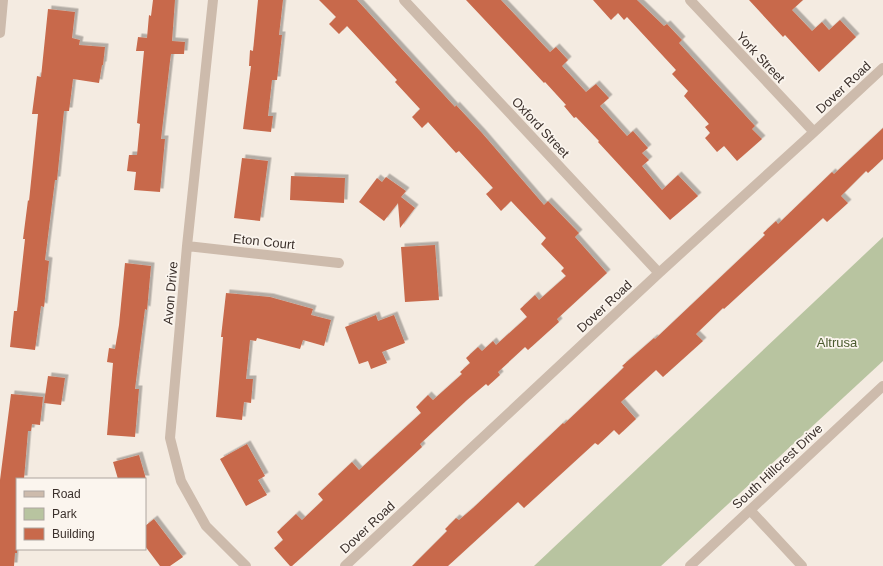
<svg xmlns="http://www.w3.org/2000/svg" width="883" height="566" font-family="Arial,sans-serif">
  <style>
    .green { fill: #b8c4a0 }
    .building { fill: #c8694b; filter: url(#shadow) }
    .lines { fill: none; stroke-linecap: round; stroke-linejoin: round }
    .minor { stroke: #cdbbac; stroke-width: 10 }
    .labels { text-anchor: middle; stroke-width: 3.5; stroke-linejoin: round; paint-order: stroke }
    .street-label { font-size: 13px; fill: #3b302b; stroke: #fbf5ee }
    .park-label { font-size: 13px; fill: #4a5a2e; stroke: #fbf5ee }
  </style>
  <defs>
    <filter id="shadow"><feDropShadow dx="3.5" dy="-3.5" stdDeviation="0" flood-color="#0004"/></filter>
  </defs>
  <rect width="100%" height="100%" fill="#f4ebe1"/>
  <path class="green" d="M 883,237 L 883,361 L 661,566 L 534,566 Z"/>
  <path class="building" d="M 153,0 L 175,0 L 172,41 L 185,42 L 184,54 L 171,54 L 170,61 L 161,139 L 165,139 L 160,192 L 134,190 L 136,172 L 127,171 L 129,155 L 137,155 L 140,124 L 137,123 L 144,51 L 136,51 L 138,37 L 147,38 L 149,15 L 151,16 Z
    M 258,0 L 283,0 L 279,35 L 282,35 L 277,80 L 272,80 L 268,116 L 273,116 L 271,132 L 243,129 L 251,66 L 249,66 L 250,50 L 253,51 Z
    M 319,0 L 357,0 L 455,107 L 456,105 L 482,133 L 544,205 L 548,201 L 579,233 L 575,237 L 607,273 L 557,319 L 559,322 L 528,350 L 525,347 L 498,372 L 500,375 L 488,386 L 486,384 L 467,400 L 420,444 L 422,447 L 342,521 L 292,566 L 290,566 L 274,548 L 283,540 L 277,532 L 296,514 L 302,520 L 323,500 L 318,494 L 352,462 L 359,470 L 421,413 L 416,407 L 428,395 L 433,400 L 462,374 L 460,372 L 470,363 L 466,358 L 478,347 L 482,351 L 493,341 L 496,345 L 527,317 L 520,309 L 535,295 L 539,300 L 566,276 L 561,271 L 564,268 L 541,244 L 546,238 L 511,201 L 501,211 L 486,194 L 493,188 L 459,151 L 456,153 L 428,122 L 422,128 L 412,117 L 420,109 L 395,82 L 397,80 L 347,26 L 339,34 L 329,24 L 336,17 Z
    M 466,0 L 501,0 L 550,52 L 556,47 L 568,60 L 562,66 L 586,92 L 596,84 L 609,98 L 600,106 L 627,136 L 633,131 L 648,148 L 642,153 L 649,160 L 642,166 L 662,190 L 678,175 L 698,196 L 670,220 L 598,142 L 599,141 L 576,117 L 574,118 L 564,106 L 566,105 L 545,82 L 544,83 Z
    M 593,0 L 637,0 L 664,26 L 667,24 L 682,40 L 679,43 L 755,126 L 752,129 L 762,139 L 737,161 L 724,146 L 717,152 L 705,138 L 710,133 L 705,127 L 709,124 L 684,96 L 688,91 L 672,74 L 676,70 L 627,17 L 624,20 L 618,13 L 611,20 Z
    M 749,0 L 803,0 L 792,10 L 812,31 L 822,22 L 829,30 L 840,20 L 856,37 L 819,72 L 785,35 L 783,37 Z
    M 48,9 L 75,12 L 72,38 L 80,40 L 79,45 L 105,47 L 103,65 L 102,65 L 99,83 L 73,79 L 69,111 L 64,111 L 57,180 L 55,180 L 45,260 L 49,261 L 44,307 L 41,306 L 35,350 L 10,347 L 14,311 L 17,311 L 25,239 L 23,239 L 28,200 L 29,201 L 38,114 L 32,114 L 37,76 L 41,77 Z
    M 883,128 L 883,159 L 868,173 L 866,171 L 841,196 L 848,203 L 827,222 L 823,218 L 724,309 L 723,308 L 696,334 L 703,341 L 663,377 L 656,370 L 621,402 L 636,419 L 619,435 L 614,430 L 598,445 L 595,443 L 524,508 L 518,502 L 448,566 L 412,566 L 447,531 L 445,529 L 456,518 L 459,520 L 473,508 L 563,423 L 564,424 L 617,374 L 624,367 L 622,366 L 654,338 L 655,339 L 765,235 L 763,233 L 776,221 L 778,224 L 832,172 L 834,174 Z
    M 242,158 L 268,161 L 260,221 L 234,218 Z
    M 291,176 L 345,178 L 344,203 L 290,200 Z
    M 386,177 L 406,191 L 401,197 L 415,208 L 400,228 L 398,203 L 384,221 L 359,202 L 377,178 L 382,182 Z
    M 435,245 L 439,300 L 405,302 L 401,247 Z
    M 125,263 L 151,266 L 147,310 L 145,309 L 135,389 L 139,389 L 135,437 L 107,435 L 113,363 L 107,362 L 109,348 L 115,349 L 119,325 Z
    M 226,293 L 270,297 L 313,309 L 311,315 L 331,320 L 324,346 L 303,340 L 300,349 L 257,338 L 256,341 L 250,340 L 246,379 L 253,379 L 251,403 L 244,402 L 242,420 L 216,417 L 223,337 L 221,337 Z
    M 376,315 L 378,321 L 394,315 L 405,343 L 382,352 L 387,363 L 371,369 L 368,361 L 359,364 L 345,327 Z
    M 48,376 L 65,378 L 61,405 L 44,403 Z
    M 11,394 L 43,397 L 40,425 L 32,424 L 31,431 L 28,431 L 24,479 L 17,479 L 17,553 L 15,553 L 14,566 L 0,566 L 0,480 Z
    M 247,444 L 265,476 L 258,480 L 267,495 L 246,506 L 220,459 Z
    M 139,455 L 146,479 L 118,479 L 113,462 Z
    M 154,519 L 183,557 L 170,566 L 160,566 L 145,546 L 145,526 Z"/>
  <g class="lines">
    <path class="minor" d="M 213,0 L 187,246 L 170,438 L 181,481 L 206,526 L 246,566
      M 404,0 L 659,273
      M 690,0 L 814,132
      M 0,33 L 3,0
      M 187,246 L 339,263
      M 750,510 L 802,566
      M 345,566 L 659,273 L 814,132 L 883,68
      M 690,566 L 883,386"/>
  </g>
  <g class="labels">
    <g class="street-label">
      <text transform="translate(761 57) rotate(47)" y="5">York Street</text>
      <text transform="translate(843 87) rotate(-43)" y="5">Dover Road</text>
      <text transform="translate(541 127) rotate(47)" y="5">Oxford Street</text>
      <text transform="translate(264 241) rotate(6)" y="5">Eton Court</text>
      <text transform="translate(170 293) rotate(-85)" y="5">Avon Drive</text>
      <text transform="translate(604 306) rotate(-43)" y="5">Dover Road</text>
      <text transform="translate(777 466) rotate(-43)" y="5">South Hillcrest Drive</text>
      <text transform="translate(367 527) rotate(-43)" y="5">Dover Road</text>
    </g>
    <g class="park-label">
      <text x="837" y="347">Altrusa</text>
    </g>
  </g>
  <rect x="16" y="478" width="130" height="72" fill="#fbf5ee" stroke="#aea6a0"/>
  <rect x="24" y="491" width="20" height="6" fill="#cdbbac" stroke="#aea6a0"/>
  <text x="52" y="498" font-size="12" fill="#3b302b">Road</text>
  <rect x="24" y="508" width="20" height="12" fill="#b8c4a0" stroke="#aea6a0"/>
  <text x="52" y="518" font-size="12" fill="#3b302b">Park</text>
  <rect x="24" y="528" width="20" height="12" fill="#c8694b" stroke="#aea6a0"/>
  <text x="52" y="538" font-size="12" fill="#3b302b">Building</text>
</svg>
